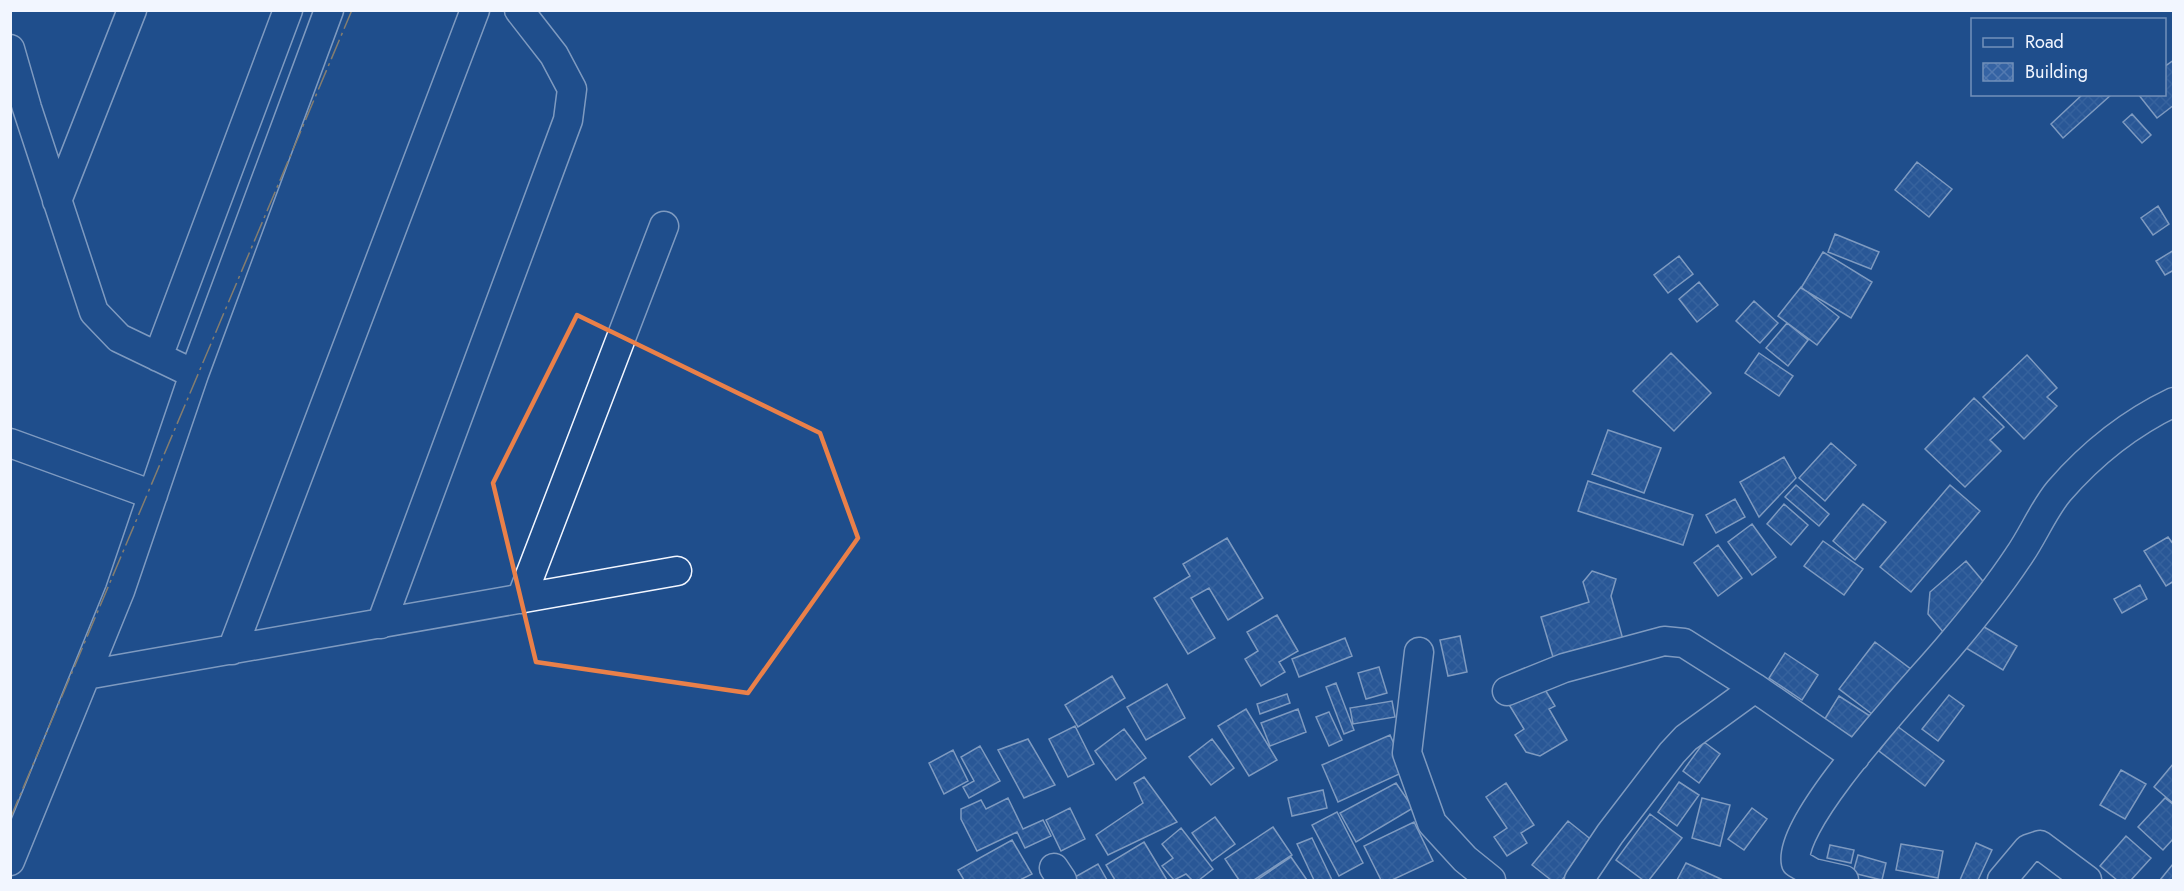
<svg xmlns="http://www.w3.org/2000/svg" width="2184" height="891" font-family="Jost,sans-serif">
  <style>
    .building { fill: url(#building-cross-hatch); stroke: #f2f6ff; stroke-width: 1.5 }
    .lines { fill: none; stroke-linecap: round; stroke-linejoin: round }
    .street-casing { stroke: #f2f6ff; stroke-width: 31 }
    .street { stroke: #1f4e8c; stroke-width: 28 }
    .power { stroke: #ffb74d; stroke-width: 1.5; stroke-dasharray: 21 4.5 3 4.5; stroke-linecap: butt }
    .marked { fill: none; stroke: #ea8049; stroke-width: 4.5; stroke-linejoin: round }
  </style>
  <defs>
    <pattern id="building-cross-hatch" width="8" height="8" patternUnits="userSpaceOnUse" patternTransform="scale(1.5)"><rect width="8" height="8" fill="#3563a3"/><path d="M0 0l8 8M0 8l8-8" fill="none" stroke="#537ab1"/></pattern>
  </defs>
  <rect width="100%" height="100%" fill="#1f4e8c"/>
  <path class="building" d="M 2174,60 L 2174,105 L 2157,118 L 2138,94 L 2164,94 L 2164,67 Z
    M 2083,94 L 2112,94 L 2063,138 L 2051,124 Z
    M 2132,114 L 2151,135 L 2142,143 L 2123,122 Z
    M 1917,162 L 1952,189 L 1929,217 L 1895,190 Z
    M 2158,206 L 2169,224 L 2153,235 L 2141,218 Z
    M 1835,234 L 1879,252 L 1871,269 L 1828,252 Z
    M 2174,250 L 2174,270 L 2165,275 L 2156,261 Z
    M 1823,252 L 1872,282 L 1851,318 L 1801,288 Z
    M 1679,256 L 1693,274 L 1668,293 L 1654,275 Z
    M 1699,282 L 1718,305 L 1697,322 L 1679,299 Z
    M 1801,287 L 1839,317 L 1817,345 L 1778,316 Z
    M 1754,301 L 1778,323 L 1760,343 L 1736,321 Z
    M 1787,323 L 1808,340 L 1788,366 L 1766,348 Z
    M 1671,353 L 1711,393 L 1674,431 L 1633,391 Z
    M 1759,353 L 1793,376 L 1779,396 L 1745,373 Z
    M 2027,355 L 2057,388 L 2047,397 L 2057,406 L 2024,439 L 1983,397 Z
    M 1974,398 L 2004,427 L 1990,440 L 2001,451 L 1965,487 L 1925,449 Z
    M 1608,430 L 1661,448 L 1644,493 L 1592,474 Z
    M 1831,443 L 1856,465 L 1825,501 L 1799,478 Z
    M 1784,457 L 1796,478 L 1759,517 L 1740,482 Z
    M 1588,481 L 1693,515 L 1683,545 L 1578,511 Z
    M 1796,485 L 1829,514 L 1819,526 L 1785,497 Z
    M 1950,485 L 1980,511 L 1911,592 L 1880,567 Z
    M 1735,499 L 1745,517 L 1716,533 L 1706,515 Z
    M 1784,504 L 1808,525 L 1791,545 L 1767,524 Z
    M 1863,504 L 1886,522 L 1855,560 L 1833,541 Z
    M 1752,524 L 1776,557 L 1752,575 L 1728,542 Z
    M 2168,537 L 2174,545 L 2174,581 L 2166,586 L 2144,551 Z
    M 1227,538 L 1263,598 L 1228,620 L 1209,588 L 1191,598 L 1215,638 L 1188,654 L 1154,598 L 1190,576 L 1183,564 Z
    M 1823,541 L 1863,569 L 1844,595 L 1804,566 Z
    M 1718,545 L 1742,578 L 1718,596 L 1694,563 Z
    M 1966,561 L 1992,592 L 1944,633 L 1928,614 L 1930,592 Z
    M 1592,571 L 1616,579 L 1611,596 L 1625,647 L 1556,667 L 1541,617 L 1589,602 L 1583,582 Z
    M 2140,585 L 2147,599 L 2122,613 L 2114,599 Z
    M 1277,615 L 1298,651 L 1279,662 L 1285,672 L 1261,686 L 1245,659 L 1258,651 L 1247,632 Z
    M 1979,624 L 2017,646 L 2003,670 L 1966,648 Z
    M 1460,636 L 1467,672 L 1448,676 L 1440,640 Z
    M 1345,638 L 1352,656 L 1299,677 L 1292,659 Z
    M 1875,642 L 1916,673 L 1880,720 L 1839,689 Z
    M 1785,653 L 1818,675 L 1802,700 L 1769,678 Z
    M 1379,667 L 1387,693 L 1366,699 L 1358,673 Z
    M 1112,676 L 1125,698 L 1078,727 L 1065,705 Z
    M 1336,683 L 1354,730 L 1344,734 L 1326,687 Z
    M 1541,683 L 1555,706 L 1549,709 L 1567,740 L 1540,756 L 1526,752 L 1515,735 L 1524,729 L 1508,703 Z
    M 1167,684 L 1185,718 L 1146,740 L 1127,707 Z
    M 1287,694 L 1290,703 L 1260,714 L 1257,704 Z
    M 1949,695 L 1964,706 L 1938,741 L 1922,729 Z
    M 1839,696 L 1870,716 L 1852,744 L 1821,725 Z
    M 1392,701 L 1395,717 L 1353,724 L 1350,708 Z
    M 1246,709 L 1277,760 L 1249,776 L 1218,726 Z
    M 1298,709 L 1306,732 L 1270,746 L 1261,723 Z
    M 1329,712 L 1342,740 L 1329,746 L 1316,717 Z
    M 1075,726 L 1094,764 L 1068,777 L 1049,739 Z
    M 1897,726 L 1944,761 L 1925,786 L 1879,751 Z
    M 1124,729 L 1146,758 L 1116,780 L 1095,751 Z
    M 1390,735 L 1406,771 L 1338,802 L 1322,765 Z
    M 1028,739 L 1055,785 L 1024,798 L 998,750 Z
    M 1212,739 L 1234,768 L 1211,785 L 1189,757 Z
    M 1704,742 L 1720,754 L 1699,783 L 1683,771 Z
    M 980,746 L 1000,781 L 969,798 L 963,787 L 974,781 L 961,757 Z
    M 953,750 L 968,781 L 944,794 L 929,763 Z
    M 2173,764 L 2174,765 L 2174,804 L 2154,787 Z
    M 2121,770 L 2146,784 L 2125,819 L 2100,805 Z
    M 1144,777 L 1177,822 L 1108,855 L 1096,835 L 1143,803 L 1134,783 Z
    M 1679,782 L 1699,795 L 1677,826 L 1658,812 Z
    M 1396,783 L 1413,808 L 1356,842 L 1340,813 Z
    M 1506,783 L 1534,825 L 1521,833 L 1527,843 L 1507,856 L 1494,837 L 1507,828 L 1486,797 Z
    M 1323,790 L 1327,808 L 1292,816 L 1288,798 Z
    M 1008,798 L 1023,829 L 1043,820 L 1051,836 L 1025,848 L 1017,832 L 977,851 L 961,819 L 961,809 L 981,800 L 986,809 Z
    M 1702,798 L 1730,805 L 1720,846 L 1692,838 Z
    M 2165,798 L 2174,805 L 2174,838 L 2163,850 L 2138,827 Z
    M 1070,808 L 1085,839 L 1061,851 L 1046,820 Z
    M 1752,808 L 1767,819 L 1744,850 L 1728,839 Z
    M 1337,812 L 1363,863 L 1339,876 L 1312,825 Z
    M 1650,814 L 1682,838 L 1649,880 L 1643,880 L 1616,860 Z
    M 1215,817 L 1235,844 L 1212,861 L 1192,833 Z
    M 1568,821 L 1593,841 L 1562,880 L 1551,880 L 1532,865 Z
    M 1414,822 L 1433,861 L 1392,880 L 1381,880 L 1364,846 Z
    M 1273,827 L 1292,855 L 1254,880 L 1239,880 L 1225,859 Z
    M 1181,828 L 1213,869 L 1199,880 L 1192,880 L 1186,874 L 1174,880 L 1162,866 L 1173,858 L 1162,844 Z
    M 2126,836 L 2151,858 L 2131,880 L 2117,880 L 2100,866 Z
    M 1312,838 L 1332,880 L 1314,880 L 1297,844 Z
    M 1012,840 L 1032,874 L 1020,880 L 964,880 L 958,870 Z
    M 1144,842 L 1167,880 L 1115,880 L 1106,865 Z
    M 1976,843 L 1992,850 L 1978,880 L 1960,880 Z
    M 1901,844 L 1943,851 L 1938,878 L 1896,870 Z
    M 1830,845 L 1854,850 L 1851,863 L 1827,858 Z
    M 1858,855 L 1886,863 L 1882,880 L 1853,873 Z
    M 1291,857 L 1307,880 L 1257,880 Z
    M 1686,863 L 1723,880 L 1677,880 Z
    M 1098,864 L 1107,880 L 1077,880 L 1075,877 Z
    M 2173,864 L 2174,880 L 2160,880 Z"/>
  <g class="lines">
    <g class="street-casing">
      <path id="street" d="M 10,49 L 27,108 L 94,312 L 119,338 L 194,374
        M 57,201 L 132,10
        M 158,357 L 288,10
        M 10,443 L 153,495
        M 521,599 L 664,226
        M 381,624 L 568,120 L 572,89 L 554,55 L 519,10
        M 232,650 L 475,10
        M 1419,652 L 1407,753 L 1432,823 L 1465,859 L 1491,880
        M 86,675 L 677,571
        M 1507,691 L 1564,668 L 1664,641 L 1684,643 L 1755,688 L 1855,757
        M 10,861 L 120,591 L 194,374 L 329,10
        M 1054,868 L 1062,880
        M 1579,880 L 1610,834 L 1672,753 L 1686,738 L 1755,688
        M 1844,880 L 1813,873 L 1796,863 C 1787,820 1921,681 1952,643 C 1975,616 1998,587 2018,557 C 2033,536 2043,510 2059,491 C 2091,454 2130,423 2174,402
        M 2002,880 L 2028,849 L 2040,845 L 2087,880"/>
    </g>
    <use href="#street" class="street"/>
    <path class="power" d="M 10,819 L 352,10"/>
  </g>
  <path d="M0 0H2184V891H0ZM 577,315 L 820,433 L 858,538 L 748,693 L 536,662 L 493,483 Z" fill="#1f4e8c" fill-opacity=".55" fill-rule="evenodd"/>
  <path class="marked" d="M 577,315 L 820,433 L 858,538 L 748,693 L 536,662 L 493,483 Z"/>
  <rect width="2184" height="891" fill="none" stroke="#f2f6ff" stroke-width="24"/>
  <rect x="1971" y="18" width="195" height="78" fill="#1f4e8c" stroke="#7391ba" stroke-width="1.5"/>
  <rect x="1983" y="38" width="30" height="9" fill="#1f4e8c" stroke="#7391ba" stroke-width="1.5"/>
  <text x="2025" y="48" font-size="18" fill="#f2f6ff">Road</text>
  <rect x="1983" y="63" width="30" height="18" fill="url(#building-cross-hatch)" stroke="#7391ba" stroke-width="1.5"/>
  <text x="2025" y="78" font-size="18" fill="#f2f6ff">Building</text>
</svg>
